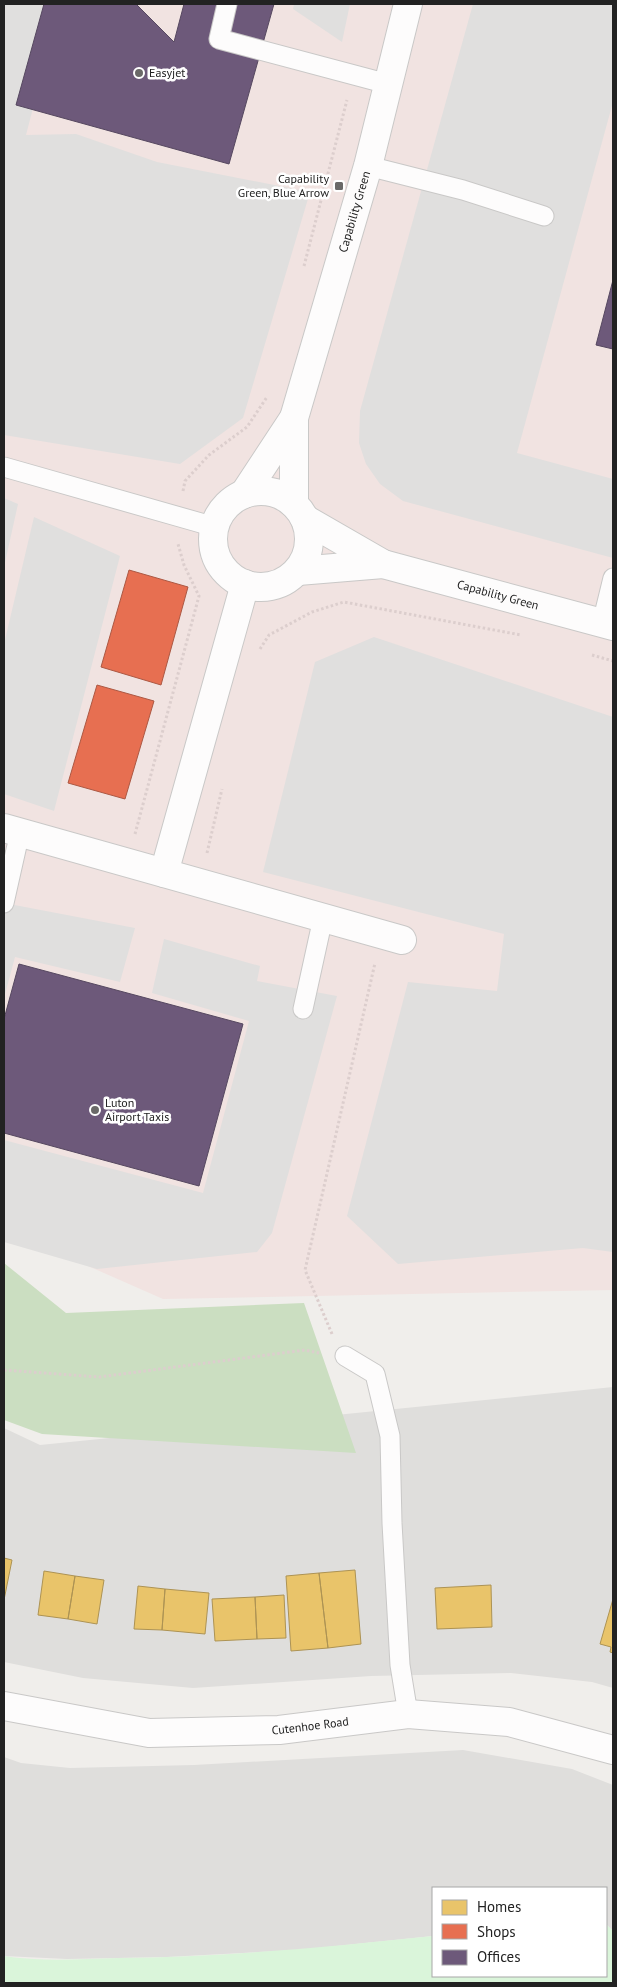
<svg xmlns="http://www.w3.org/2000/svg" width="617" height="1987" font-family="'PT Sans',sans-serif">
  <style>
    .residential { fill: #dfdedc }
    .commercial { fill: #f1e3e1 }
    .forest { fill: #cbdec1 }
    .park { fill: #daf5da }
    .parking { fill: #e0dfde }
    .homes { fill: #e9c46a; stroke: #ad9354 }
    .shops { fill: #e76f51; stroke: #ac5843 }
    .offices { fill: #6d597a; stroke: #564860 }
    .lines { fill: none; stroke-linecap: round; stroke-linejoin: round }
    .service-casing { stroke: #c9c8c7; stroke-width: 21 }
    .minor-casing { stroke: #c9c8c7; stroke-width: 30 }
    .tertiary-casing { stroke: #c9c8c7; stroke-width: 30 }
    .path { stroke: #dccecd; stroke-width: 3; stroke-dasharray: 2.5 2.5; stroke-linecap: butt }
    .service { stroke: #fdfcfc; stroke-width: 19 }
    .minor { stroke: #fdfcfc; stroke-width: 28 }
    .tertiary { stroke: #fdfcfc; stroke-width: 28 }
    .poi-dot { fill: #6a6968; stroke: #fff; stroke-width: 2 }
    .labels { text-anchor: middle; stroke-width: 5; stroke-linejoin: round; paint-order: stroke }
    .poi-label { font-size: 12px; fill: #222; stroke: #fff; text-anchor: start }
    .street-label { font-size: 12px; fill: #222; stroke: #fff }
  </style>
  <rect width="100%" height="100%" fill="#f0eeeb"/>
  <path class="residential" d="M 613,1387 L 613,1688 L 592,1682 L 511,1673 L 371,1676 L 193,1688 L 83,1678 L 4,1662 L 4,1428 L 40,1445 Z
    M 463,1750 L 572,1769 L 613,1785 L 613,1931 L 606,1924 L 606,1888 L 433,1888 L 433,1936 L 298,1950 L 167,1957 L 67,1959 L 4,1956 L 4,1757 L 21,1763 L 70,1768 L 194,1765 Z"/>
  <path class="commercial" d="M 4,4 L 613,4 L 613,1290 L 163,1299 L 4,1229 Z"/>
  <path class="forest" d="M 4,1263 L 66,1313 L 304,1303 L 356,1453 L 42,1434 L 4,1420 Z"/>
  <path class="park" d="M 606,1924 L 613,1931 L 613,1983 L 4,1983 L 4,1956 C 41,1962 80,1959 118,1958 C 224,1957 328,1947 433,1936 L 433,1976 L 606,1976 Z"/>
  <path class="parking" d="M 4,4 L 60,4 L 26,135 L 76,134 L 157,162 L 310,192 L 243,418 L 180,464 L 4,435 Z
    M 294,4 L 350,4 L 342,42 L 293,9 Z
    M 473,4 L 613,4 L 613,102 L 517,453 L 613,479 L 613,558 L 403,501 L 380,484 L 366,464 L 359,443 L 360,411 Z
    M 4,498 L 18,504 L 4,567 Z
    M 34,517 L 120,556 L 54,811 L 4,794 L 4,644 Z
    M 374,637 L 613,717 L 613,1252 L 583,1248 L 398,1264 L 347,1216 L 408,982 L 497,991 L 504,934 L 263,872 L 315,662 Z
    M 4,903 L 135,928 L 120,982 L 15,957 L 4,998 Z
    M 164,939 L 260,966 L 257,981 L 337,996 L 272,1233 L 257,1252 L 97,1269 L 4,1242 L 4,1140 L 203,1193 L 249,1021 L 152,993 Z"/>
  <path class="homes" d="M 4,1558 L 12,1560 L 4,1600 Z
    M 355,1570 L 361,1644 L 328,1648 L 319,1573 Z
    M 44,1571 L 75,1576 L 68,1619 L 38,1615 Z
    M 319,1573 L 328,1648 L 291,1651 L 286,1576 Z
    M 75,1576 L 104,1580 L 97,1624 L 68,1619 Z
    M 491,1585 L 492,1627 L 437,1629 L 435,1588 Z
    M 138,1586 L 165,1589 L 162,1630 L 134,1629 Z
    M 165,1589 L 209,1593 L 205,1634 L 162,1630 Z
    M 284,1595 L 286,1638 L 257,1639 L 255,1597 Z
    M 255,1597 L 257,1639 L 215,1641 L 212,1599 Z
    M 613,1599 L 613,1653 L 610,1652 L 611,1647 L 600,1644 Z"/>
  <path class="shops" d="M 129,570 L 188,587 L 161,685 L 101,667 Z
    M 97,685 L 154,701 L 125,799 L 68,783 Z"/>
  <path class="offices" d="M 44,4 L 136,4 L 174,42 L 184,4 L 274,4 L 229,164 L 16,105 Z
    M 613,280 L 613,349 L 596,345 Z
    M 19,964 L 243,1024 L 199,1186 L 4,1133 L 4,1019 Z"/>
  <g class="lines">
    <g class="service-casing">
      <path id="service" d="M 227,4 L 219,39 L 388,84
        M 368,166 L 463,190 L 544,216
        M 4,467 L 215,527
        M 602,623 L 613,578
        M 4,903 L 20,832
        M 303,1009 L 323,918
        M 345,1356 L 375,1374 L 390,1436 L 392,1523 L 400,1665 L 408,1714"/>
    </g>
    <g class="minor-casing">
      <g id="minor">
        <path id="s1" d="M 294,418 L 368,166 L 408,4"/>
        <circle cx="261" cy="539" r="48"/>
        <path d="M 244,494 L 294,418 L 294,504"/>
        <path id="s2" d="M 383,564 L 613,626"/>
        <path d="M 298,571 L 383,564 L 305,519"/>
        <path d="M 4,828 L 402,940"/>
        <path d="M 164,873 L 245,584"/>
      </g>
    </g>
    <g class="tertiary-casing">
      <g id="tertiary">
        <path id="s3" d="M 4,1706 L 149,1733 L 279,1730 L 408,1714 L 509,1722 L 613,1750"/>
      </g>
    </g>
    <path class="path" d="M 304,266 L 347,100
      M 183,491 L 185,481 L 209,455 L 247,427 L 267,397
      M 260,649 L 269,635 L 312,612 L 344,602 L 521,635
      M 592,655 L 613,661
      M 135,834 L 199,596 L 184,565 L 178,544
      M 207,853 L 222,789
      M 332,1334 L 305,1270 L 375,963
      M 4,1370 L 99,1377 L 305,1350 L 319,1353"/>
    <use href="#service" class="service"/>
    <use href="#minor" class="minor"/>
    <use href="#tertiary" class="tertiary"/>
  </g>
  <g class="poi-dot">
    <circle cx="139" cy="73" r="5"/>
    <rect x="334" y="181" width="10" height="10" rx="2.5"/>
    <circle cx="95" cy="1110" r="5"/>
  </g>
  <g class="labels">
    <g class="poi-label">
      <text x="149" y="77">Easyjet</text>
      <text x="329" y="183" text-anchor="end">Capability<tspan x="329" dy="14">Green, Blue Arrow</tspan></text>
      <text x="105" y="1107">Luton<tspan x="105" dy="14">Airport Taxis</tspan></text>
    </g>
    <g class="street-label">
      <text dy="4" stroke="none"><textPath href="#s1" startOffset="215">Capability Green</textPath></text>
      <text dy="4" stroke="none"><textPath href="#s2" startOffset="119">Capability Green</textPath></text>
      <text dy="4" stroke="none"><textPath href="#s3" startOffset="309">Cutenhoe Road</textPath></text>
    </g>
  </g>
  <rect width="617" height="1987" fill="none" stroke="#222222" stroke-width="10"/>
  <rect x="432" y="1887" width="175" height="90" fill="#ffffff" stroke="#a7a7a7"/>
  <rect x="442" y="1900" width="25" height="15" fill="#e9c46a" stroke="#a7a7a7"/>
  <text x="477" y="1912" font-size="15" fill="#222222">Homes</text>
  <rect x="442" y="1924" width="25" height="15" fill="#e76f51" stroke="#a7a7a7"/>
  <text x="477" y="1937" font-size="15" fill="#222222">Shops</text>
  <rect x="442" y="1950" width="25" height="15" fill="#6d597a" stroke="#a7a7a7"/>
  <text x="477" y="1962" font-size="15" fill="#222222">Offices</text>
</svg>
